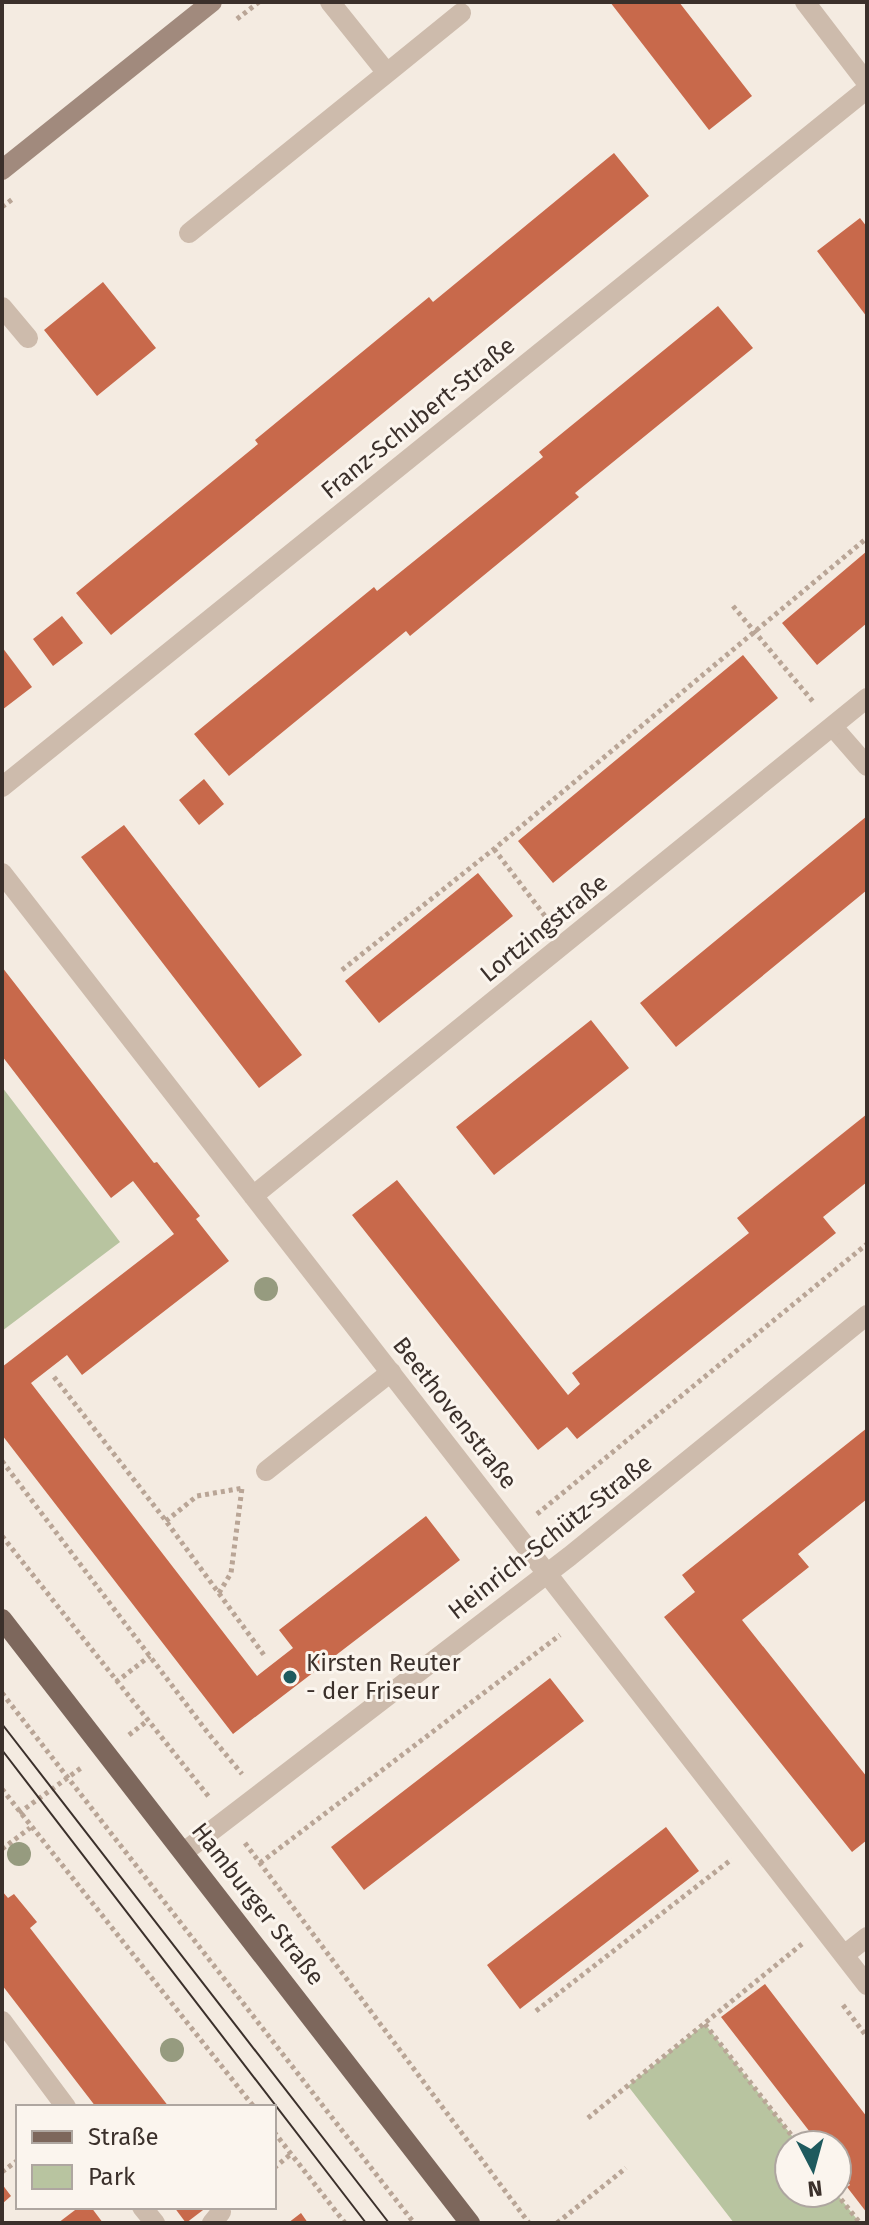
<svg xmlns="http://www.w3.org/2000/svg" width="869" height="2225" font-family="'Fira Sans',sans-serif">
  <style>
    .green { fill: #b8c4a0 }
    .building { fill: #c8694b }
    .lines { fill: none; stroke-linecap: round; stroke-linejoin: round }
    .path { stroke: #b9a596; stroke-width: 5; stroke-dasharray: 4 4; stroke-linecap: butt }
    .lane { stroke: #cdbbac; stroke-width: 20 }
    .street { stroke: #cdbbac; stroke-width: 20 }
    .secondary { stroke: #a18a7d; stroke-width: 20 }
    .primary { stroke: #7d675c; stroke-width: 20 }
    .tram { stroke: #3b302b; stroke-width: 2 }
    .tree { fill: #969b7f }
    .poi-dot { fill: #1f5a5e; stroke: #fbf5ee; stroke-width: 3 }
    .labels { text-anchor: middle; stroke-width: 6; stroke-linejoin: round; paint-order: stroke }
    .street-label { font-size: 24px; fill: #3b302b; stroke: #fbf5ee }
    .poi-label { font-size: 24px; fill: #3b302b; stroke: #fbf5ee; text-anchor: start }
  </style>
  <rect width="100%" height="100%" fill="#f4ebe1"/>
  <path class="green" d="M 2,1087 L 120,1242 L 2,1331 Z
    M 705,2024 L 799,2145 L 789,2145 L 789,2193 L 836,2193 L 860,2223 L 734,2223 L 628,2086 Z"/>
  <path class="building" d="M 610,2 L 679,2 L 752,96 L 709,130 Z
    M 614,153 L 649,196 L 111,635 L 76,593 L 258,444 L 255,440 L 429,297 L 433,302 Z
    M 860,218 L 867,227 L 867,317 L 817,251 Z
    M 103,282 L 156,348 L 97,396 L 44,330 Z
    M 718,306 L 753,348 L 575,493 L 579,497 L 410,636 L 406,631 L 229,776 L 194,734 L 374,587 L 377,591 L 543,457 L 539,452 Z
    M 867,551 L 867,623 L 817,665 L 782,623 Z
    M 62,616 L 83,643 L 53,666 L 33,639 Z
    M 2,647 L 32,687 L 2,710 Z
    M 743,655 L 778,698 L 553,883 L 518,841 Z
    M 204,779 L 224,804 L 199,825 L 179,800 Z
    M 867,816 L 867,890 L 676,1047 L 640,1003 Z
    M 124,825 L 302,1055 L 259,1088 L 81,857 Z
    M 478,873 L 513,916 L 379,1023 L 345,981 Z
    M 2,967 L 154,1163 L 157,1162 L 200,1216 L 196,1219 L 229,1261 L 82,1375 L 67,1355 L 31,1383 L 257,1676 L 293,1648 L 279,1630 L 426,1516 L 460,1560 L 233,1734 L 2,1435 L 2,1367 L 174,1234 L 133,1181 L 111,1198 L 2,1056 Z
    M 591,1020 L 629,1068 L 494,1175 L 456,1127 Z
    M 867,1114 L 867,1182 L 823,1217 L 836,1233 L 577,1439 L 567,1427 L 538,1450 L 352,1215 L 397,1180 L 568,1395 L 580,1384 L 572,1373 L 749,1233 L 737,1218 Z
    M 867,1428 L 867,1499 L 798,1554 L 809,1567 L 742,1620 L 867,1777 L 867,1840 L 852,1852 L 664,1617 L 695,1592 L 682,1575 Z
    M 550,1678 L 584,1721 L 364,1890 L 331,1847 Z
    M 666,1827 L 699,1871 L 520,2009 L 487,1965 Z
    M 2,1891 L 8,1898 L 14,1894 L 37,1922 L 30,1928 L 169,2107 L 96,2107 L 2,1985 Z
    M 765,1984 L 867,2117 L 867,2213 L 847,2187 L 850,2185 L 837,2168 L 837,2145 L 820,2145 L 721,2017 Z
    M 2,2184 L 11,2196 L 2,2204 Z
    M 79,2207 L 91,2207 L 103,2223 L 58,2223 Z
    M 174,2207 L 207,2207 L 186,2223 Z
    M 301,2213 L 308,2223 L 288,2223 Z"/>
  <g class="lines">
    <path class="path" d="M 237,19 L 259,2
      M 2,207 L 14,198
      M 733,606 L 815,704
      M 494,849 L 548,920
      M 342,970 L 494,849 L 867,538
      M 54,1377 L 166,1521 L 264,1655
      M 2,1461 L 208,1733 L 242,1774
      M 537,1514 L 867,1244
      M 166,1521 L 197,1496 L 243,1488
      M 2,1536 L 209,1797
      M 219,1593 L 231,1573 L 242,1488
      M 116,1682 L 150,1656
      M 2,1693 L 414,2223
      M 129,1735 L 147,1721
      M 2,1789 L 254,2107
      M 19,1813 L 81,1768
      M 245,1843 L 529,2223
      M 2,1849 L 30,1828
      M 260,1863 L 560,1635
      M 843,2005 L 867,2037
      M 536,2011 L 732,1859
      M 705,2024 L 799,2145
      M 588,2118 L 802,1944
      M 274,2132 L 345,2223
      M 274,2168 L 291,2154
      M 2,2172 L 18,2160
      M 836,2193 L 860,2223
      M 557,2223 L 626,2168"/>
    <path class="lane" d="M 387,73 L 461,13
      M 189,233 L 387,73 L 330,2
      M 2,307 L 28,338
      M 833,727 L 867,766
      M 266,1471 L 391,1372"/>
    <path class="street" d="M 805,2 L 867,83
      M 2,787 L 867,89
      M 2,873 L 867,1985
      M 253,1196 L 867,698
      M 184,1852 L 570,1556 L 867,1315
      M 844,1955 L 867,1937
      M 2,2021 L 66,2107
      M 142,2207 L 155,2223
      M 212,2223 L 221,2212"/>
    <path class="secondary" d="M 2,170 L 212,2"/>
    <path class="primary" d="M 2,1619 L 470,2223"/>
    <path class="tram" d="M 2,1724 L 389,2223
      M 2,1750 L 366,2223"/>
  </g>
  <g class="tree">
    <circle cx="266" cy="1289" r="12"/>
    <circle cx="19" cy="1854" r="12"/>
    <circle cx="172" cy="2050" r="12"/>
  </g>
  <circle class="poi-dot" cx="290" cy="1677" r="8"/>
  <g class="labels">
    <g class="street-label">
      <text transform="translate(418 418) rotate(-39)" y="8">Franz-Schubert-Straße</text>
      <text transform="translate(544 928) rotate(-39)" y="8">Lortzingstraße</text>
      <text transform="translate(455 1413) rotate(52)" y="8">Beethovenstraße</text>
      <text transform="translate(550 1537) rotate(-38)" y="8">Heinrich-Schütz-Straße</text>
      <text transform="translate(258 1904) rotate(52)" y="8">Hamburger Straße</text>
    </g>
    <g class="poi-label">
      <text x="306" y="1671">Kirsten Reuter<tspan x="306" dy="28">- der Friseur</tspan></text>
    </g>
  </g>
  <rect width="869" height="2225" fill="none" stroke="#3b302b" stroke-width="8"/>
  <rect x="16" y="2105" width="260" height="104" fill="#fbf5ee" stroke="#aea6a0" stroke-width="2"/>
  <rect x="32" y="2131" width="40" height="12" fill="#7d675c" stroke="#aea6a0" stroke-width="2"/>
  <text x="88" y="2145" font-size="24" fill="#3b302b">Straße</text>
  <rect x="32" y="2165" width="40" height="24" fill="#b8c4a0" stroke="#aea6a0" stroke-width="2"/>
  <text x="88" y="2185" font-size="24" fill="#3b302b">Park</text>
  <g transform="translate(813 2169) rotate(174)"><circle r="38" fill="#fbf5ee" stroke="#aea6a0" stroke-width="2"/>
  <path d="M0-6L14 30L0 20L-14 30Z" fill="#1f5a5e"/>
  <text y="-12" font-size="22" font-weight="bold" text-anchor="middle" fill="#3b302b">N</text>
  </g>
</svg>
